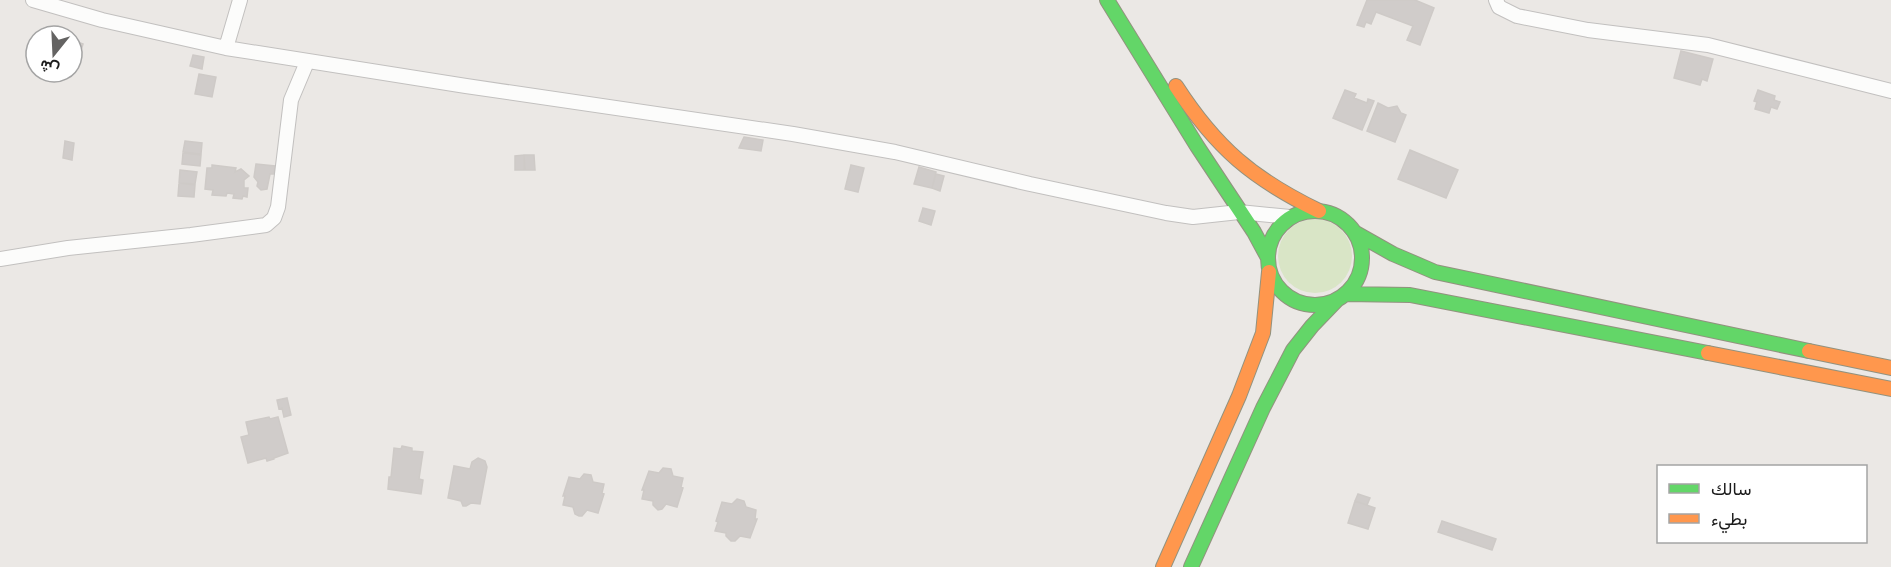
<svg xmlns="http://www.w3.org/2000/svg" width="1891" height="567" font-family="Barlow,Vazirmatn,sans-serif">
  <style>
    .grass { fill: #d9e5c6 }
    .building { fill: #d0ccca; stroke: #cecac7; stroke-width: 1.5 }
    .lines { fill: none; stroke-linecap: round; stroke-linejoin: round }
    .street-casing { stroke: #c2c0bf; stroke-width: 16 }
    .fast-casing { stroke: #92927f; stroke-width: 16 }
    .slow-casing { stroke: #92927f; stroke-width: 16 }
    .street { stroke: #fcfcfb; stroke-width: 14 }
    .fast { stroke: #63d668; stroke-width: 14 }
    .slow { stroke: #ff974d; stroke-width: 14 }
  </style>
  <rect width="100%" height="100%" fill="#ebe8e5"/>
  <path class="grass" d="M1278 256a37 37 0 1 1 74 0a37 37 0 1 1-74 0Z"/>
  <path class="building" d="M 1367,0 L 1415,0 L 1434,8 L 1420,45 L 1407,40 L 1413,26 L 1376,12 L 1371,24 L 1366,22 L 1364,27 L 1357,25 Z
    M 72,40 L 83,44 L 76,67 L 72,66 Z
    M 1681,51 L 1713,59 L 1707,81 L 1702,79 L 1700,85 L 1674,78 Z
    M 193,55 L 204,57 L 202,69 L 190,66 Z
    M 199,74 L 216,77 L 212,97 L 195,94 Z
    M 1345,90 L 1356,94 L 1354,98 L 1367,103 L 1368,99 L 1374,101 L 1362,130 L 1333,118 Z
    M 1758,90 L 1775,96 L 1774,100 L 1780,102 L 1777,109 L 1771,107 L 1769,113 L 1755,109 L 1757,102 L 1754,101 Z
    M 1378,103 L 1388,108 L 1397,106 L 1401,113 L 1406,115 L 1395,142 L 1367,131 Z
    M 744,137 L 763,140 L 761,151 L 739,148 Z
    M 65,141 L 74,143 L 72,160 L 63,158 Z
    M 185,141 L 202,143 L 201,154 L 183,152 Z
    M 1410,150 L 1458,170 L 1446,198 L 1398,179 Z
    M 183,153 L 201,155 L 200,166 L 182,164 Z
    M 524,155 L 524,170 L 515,170 L 515,156 Z
    M 524,155 L 534,155 L 535,170 L 525,170 Z
    M 256,164 L 275,166 L 274,174 L 270,174 L 267,189 L 261,190 L 257,186 L 258,182 L 254,177 Z
    M 212,165 L 236,168 L 235,172 L 241,169 L 249,176 L 244,180 L 244,188 L 248,188 L 247,197 L 243,196 L 242,199 L 233,198 L 234,194 L 227,193 L 226,196 L 212,195 L 213,190 L 205,189 L 207,168 L 212,168 Z
    M 851,165 L 864,168 L 858,192 L 845,189 Z
    M 919,167 L 936,172 L 932,188 L 914,184 Z
    M 180,170 L 197,172 L 195,184 L 179,183 Z
    M 936,174 L 944,176 L 940,191 L 932,188 Z
    M 179,183 L 195,185 L 194,197 L 178,196 Z
    M 923,208 L 935,211 L 931,225 L 919,221 Z
    M 287,398 L 291,415 L 284,417 L 282,408 L 279,409 L 277,400 Z
    M 269,417 L 270,419 L 278,417 L 288,453 L 274,458 L 274,459 L 267,461 L 266,458 L 248,463 L 241,437 L 249,435 L 246,422 Z
    M 402,446 L 412,448 L 412,451 L 423,452 L 419,479 L 423,480 L 421,494 L 388,489 L 389,477 L 391,477 L 394,448 L 401,449 Z
    M 478,458 L 485,461 L 487,467 L 480,504 L 471,503 L 466,506 L 463,506 L 461,501 L 448,498 L 454,466 L 470,469 L 472,462 Z
    M 663,468 L 671,469 L 673,476 L 683,478 L 681,487 L 683,488 L 677,507 L 666,504 L 662,509 L 658,510 L 653,505 L 653,501 L 642,499 L 644,490 L 642,490 L 649,471 L 659,473 Z
    M 584,474 L 591,475 L 593,482 L 604,484 L 602,493 L 604,494 L 598,513 L 587,510 L 582,516 L 579,516 L 575,514 L 573,507 L 563,505 L 565,496 L 563,496 L 569,477 L 580,479 Z
    M 1358,494 L 1370,498 L 1367,505 L 1355,501 Z
    M 737,499 L 744,501 L 746,507 L 756,510 L 755,519 L 757,519 L 750,538 L 740,536 L 735,541 L 731,541 L 726,536 L 726,533 L 715,531 L 718,522 L 716,521 L 722,502 L 732,504 Z
    M 1355,501 L 1375,508 L 1368,529 L 1348,523 Z
    M 1442,521 L 1496,539 L 1492,550 L 1438,532 Z"/>
  <g class="lines">
    <g class="street-casing">
      <path id="street" d="M 33,0 L 102,20 L 226,48 L 466,86 L 793,134 L 895,152 L 1030,184 L 1166,213 L 1193,217 L 1239,212 L 1290,217
        M 1496,0 L 1499,7 L 1517,16 L 1588,30 L 1708,45 L 1891,91
        M 226,48 L 240,0
        M 0,259 L 68,248 L 191,235 L 266,225 L 274,218 L 278,207 L 291,100 L 307,62"/>
    </g>
    <g class="fast-casing">
      <path id="fast" d="M 1107,0 L 1197,146 L 1254,232 L 1267,256
        M1268 258a47 47 0 1 1 94 0a47 47 0 1 1-94 0Z
        M 1354,232 L 1393,254 L 1435,272 L 1809,351
        M 1346,294 L 1410,295 L 1708,353
        M 1191,567 L 1263,408 L 1293,350 L 1312,326 L 1337,300"/>
    </g>
    <g class="slow-casing">
      <path id="slow" d="M 1176,86 C 1216,148 1253,179 1319,211
        M 1809,351 L 1891,368
        M 1708,353 L 1891,389
        M 1163,567 L 1239,396 L 1263,333 L 1269,272"/>
    </g>
    <use href="#street" class="street"/>
    <use href="#fast" class="fast"/>
    <use href="#slow" class="slow"/>
  </g>
  <rect x="1657" y="465" width="210" height="78" fill="#ffffff" stroke="#a4a4a4" stroke-width="1.5"/>
  <rect x="1669" y="484" width="30" height="9" fill="#63d668" stroke="#a4a4a4" stroke-width="1.5"/>
  <text x="1711" y="495" font-size="18" fill="#1c1c1c">سالك</text>
  <rect x="1669" y="514" width="30" height="9" fill="#ff974d" stroke="#a4a4a4" stroke-width="1.5"/>
  <text x="1711" y="525" font-size="18" fill="#1c1c1c">بطيء</text>
  <g transform="translate(54 54) rotate(198)"><circle r="28" fill="#ffffff" stroke="#a4a4a4" stroke-width="1.5"/>
  <path d="M0-4.5L10 22L0 15L-10 22Z" fill="#646362"/>
  <text y="-9" font-size="16" font-weight="bold" text-anchor="middle" fill="#1c1c1c">ش</text>
  </g>
</svg>
